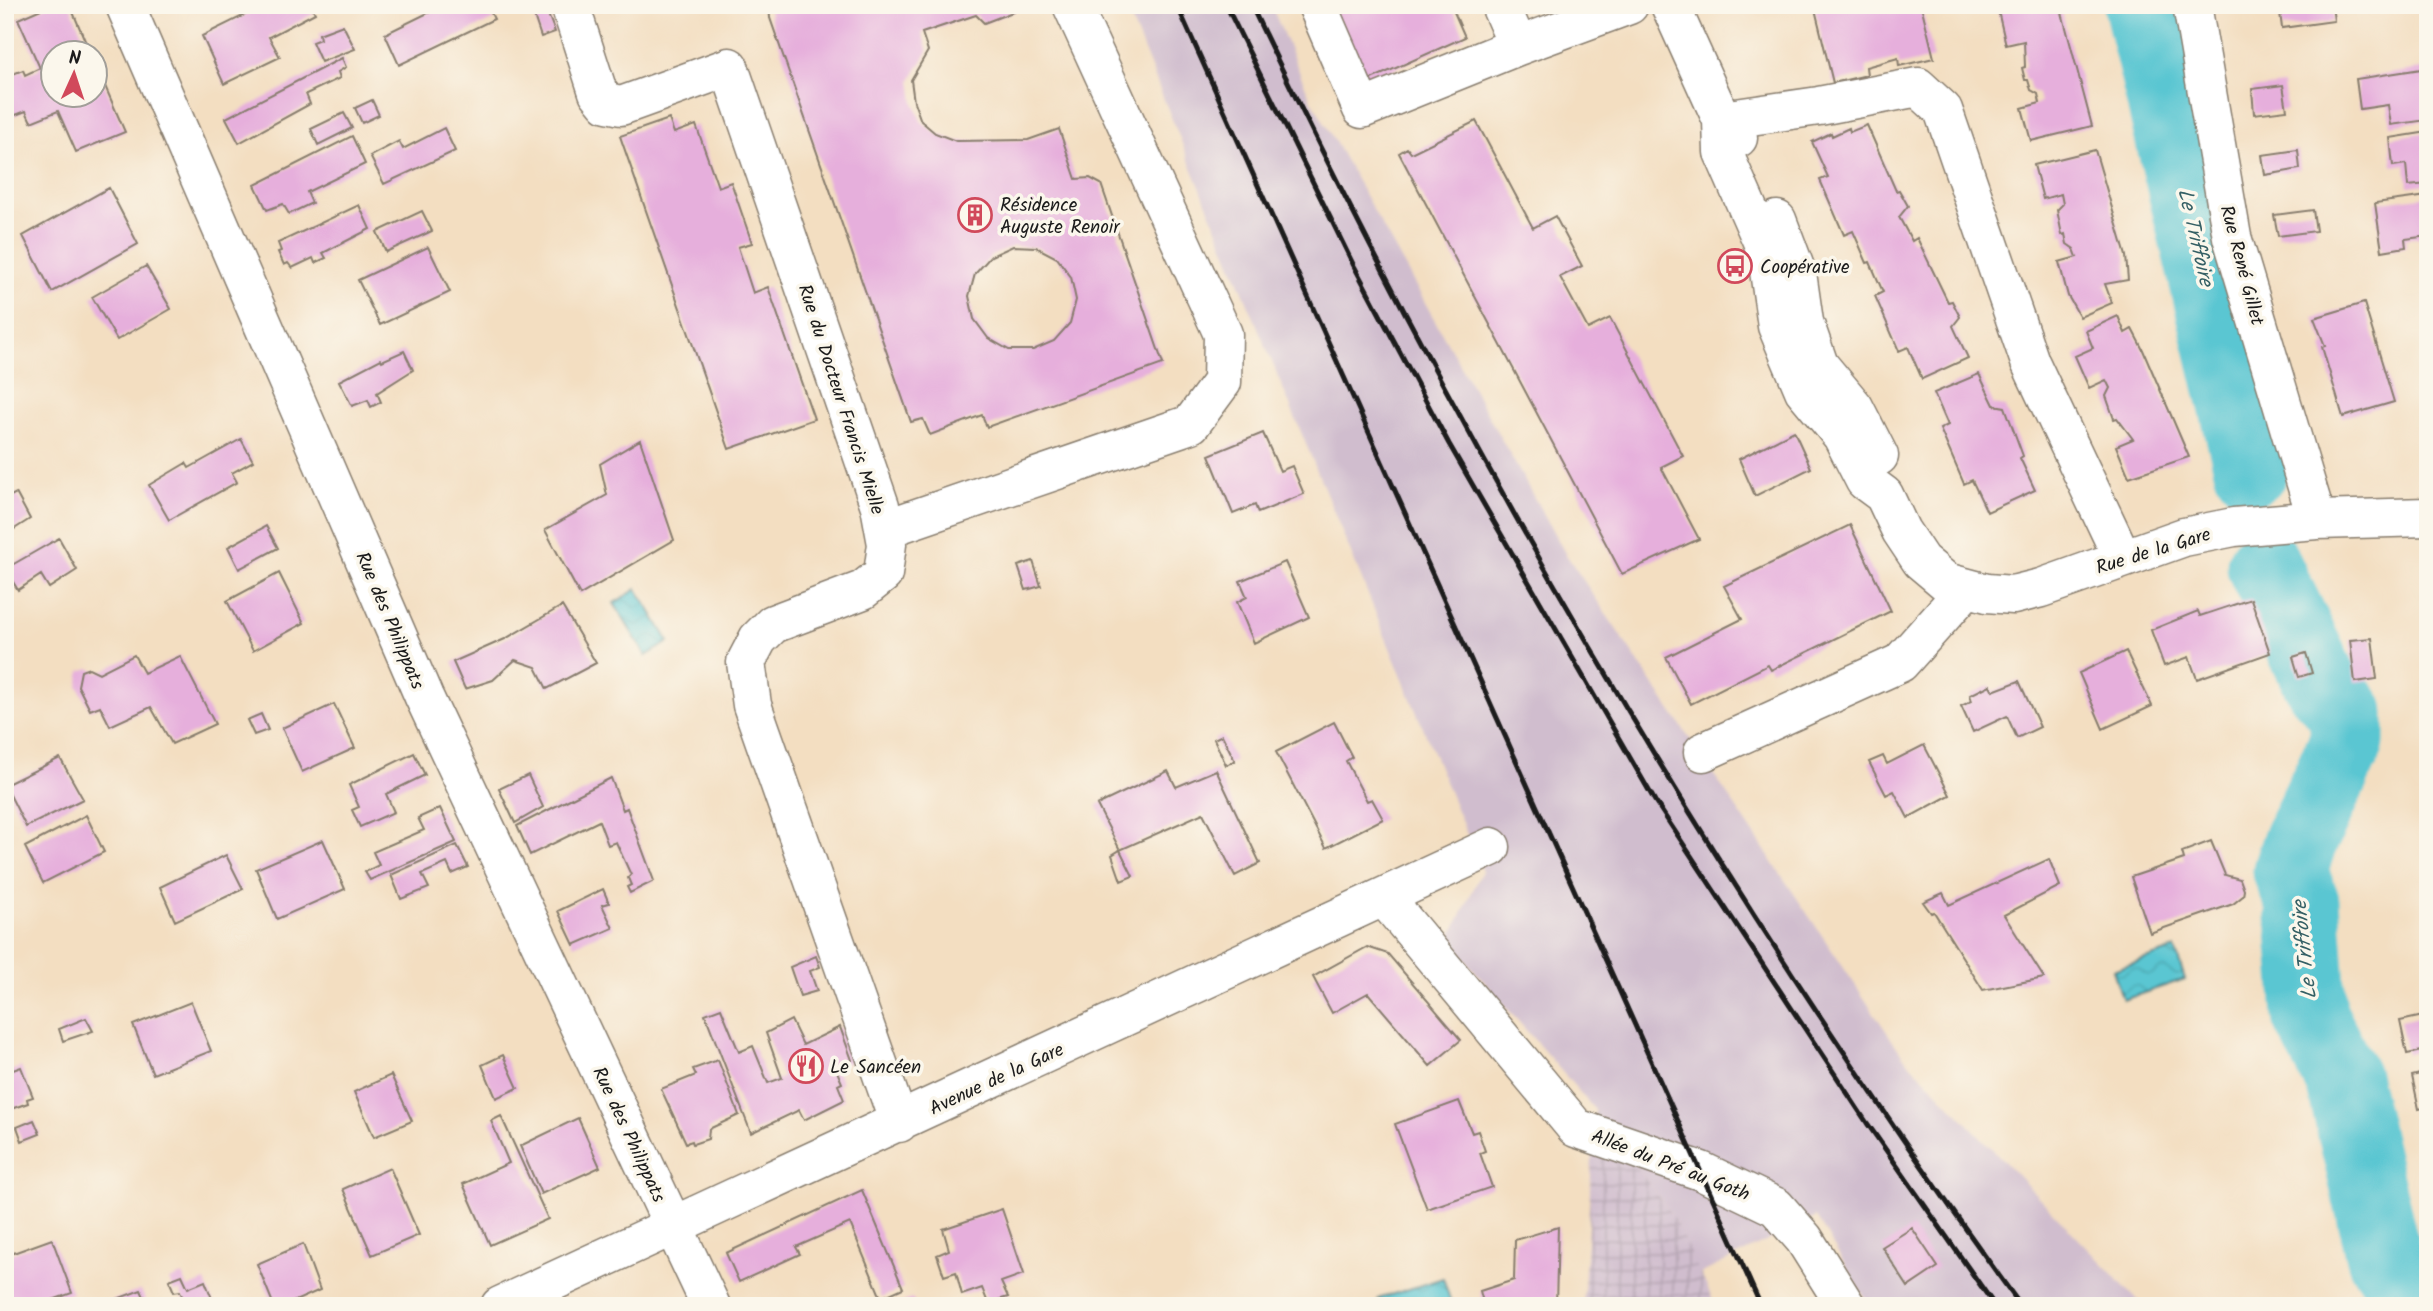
<svg xmlns="http://www.w3.org/2000/svg" width="2433" height="1311" font-family="Kalam,sans-serif">
  <style>
    .industrial { fill: url(#industrial-grid) }
    .railway { fill: #d0bdce }
    .water { fill: url(#water-waves); stroke: #3b7177; stroke-width: 2 }
    .lines { fill: none; stroke-linecap: round; stroke-linejoin: round }
    .river { stroke: #5ac6d2; stroke-width: 75 }
    .building { fill: #e6afdc; fill-rule: evenodd }
    .minor-casing { stroke: #887d6e; stroke-width: 41 }
    .minor { stroke: #fff; stroke-width: 38 }
    .rail { stroke: #1c1c1c; stroke-width: 5 }
    .labels { text-anchor: middle; stroke-width: 7; stroke-linejoin: round; paint-order: stroke }
    .poi-label { font-size: 19px; fill: #1c1c1c; stroke: #fbf7ec; text-anchor: start }
    .street-label { font-size: 19px; fill: #1c1c1c; stroke: #fbf7ec }
    .water-label { font-size: 21px; font-style: italic; fill: #356065; stroke: #fbf7ec }
  </style>
  <defs>
    <pattern id="industrial-grid" width="8" height="8" patternUnits="userSpaceOnUse" patternTransform="scale(1.75)"><rect width="8" height="8" fill="#d0bdce"/><path d="M0 4h8M4 0v8" fill="none" stroke="#b2a2b0"/></pattern>
    <pattern id="water-waves" width="16" height="10" patternUnits="userSpaceOnUse" patternTransform="scale(1.75)"><rect width="16" height="10" fill="#5ac6d2"/><path d="M0 5q4-4 8 0t8 0" fill="none" stroke="#4eaab4"/></pattern>
  </defs>
  <rect width="100%" height="100%" fill="#fbf7ec"/>
  <filter id="ink" filterUnits="userSpaceOnUse"><feTurbulence type="fractalNoise" baseFrequency=".0143" numOctaves="2"/><feDisplacementMap in="SourceGraphic" scale="14" xChannelSelector="R" yChannelSelector="G"/><feConvolveMatrix kernelMatrix="1 2 1 2 8 2 1 2 1" color-interpolation-filters="sRGB"/></filter>
  <filter id="wash" filterUnits="userSpaceOnUse"><feTurbulence type="fractalNoise" baseFrequency=".00686" numOctaves="4" result="noise"/><feDisplacementMap in="SourceGraphic" scale="28" xChannelSelector="R" yChannelSelector="G"/><feGaussianBlur stdDeviation="1.57" result="paint"/><feColorMatrix in="noise" values="0 0 0 0 0 0 0 0 0 0 0 0 0 0 0 0 0 1.4 0 .05"/><feComposite in="paint" operator="in"/></filter>
  <g filter="url(#wash)">
    <rect width="100%" height="100%" fill="#f3dec1"/>
    <path class="industrial" d="M 1595,1110 L 1674,1218 L 1716,1306 L 1583,1306 Z"/>
    <path class="railway" d="M 1125,5 L 1271,5 L 1310,97 L 1565,553 L 1903,1056 L 2143,1306 L 1870,1306 L 1816,1217 L 1700,1274 L 1674,1218 L 1595,1110 L 1449,941 L 1482,871 Z"/>
    <path class="water" d="M 637,589 L 669,642 L 646,656 L 614,603 Z
      M 2175,949 L 2185,979 L 2123,1000 L 2113,970 Z
      M 1443,1278 L 1452,1306 L 1380,1306 L 1378,1299 Z"/>
    <g class="lines">
      <path class="river" d="M 2141,5 L 2251,468
        M 2264,566 L 2322,685 L 2347,713 L 2347,741 L 2299,843 L 2290,871 L 2302,902 L 2310,1015 L 2343,1081 L 2384,1257 L 2418,1306"/>
    </g>
    <g id="blocks">
      <path class="building" d="M 50,5 L 70,5 L 89,50 L 52,52 L 52,94 L 94,94 L 94,82 L 102,79 L 125,132 L 76,152 L 58,111 L 31,122 L 26,111 L 5,119 L 5,77 L 23,70 L 25,75 L 40,68 L 18,19 Z
        M 265,5 L 311,5 L 315,13 L 269,37 L 280,57 L 224,84 L 202,36 Z
        M 444,5 L 487,5 L 494,19 L 399,65 L 385,34 Z
        M 769,5 L 1031,5 L 984,23 L 976,15 L 922,33 L 928,51 L 911,80 L 914,102 L 921,121 L 935,133 L 956,141 L 1028,140 L 1059,129 L 1076,179 L 1090,178 L 1101,184 L 1163,364 L 987,427 L 982,415 L 930,435 L 923,419 L 911,422 L 770,18 ZM 1013,246 L 1036,247 L 1057,258 L 1071,277 L 1076,300 L 1070,323 L 1054,341 L 1033,350 L 1009,350 L 988,338 L 974,319 L 969,296 L 975,274 L 991,256 Z
        M 1331,5 L 1451,5 L 1465,37 L 1365,82 Z
        M 1814,5 L 1921,5 L 1934,58 L 1899,66 L 1898,58 L 1866,67 L 1867,75 L 1833,83 Z
        M 2021,5 L 2060,5 L 2092,126 L 2031,141 L 2022,108 L 2040,103 L 2038,94 L 2031,90 L 2028,80 L 2025,80 L 2022,68 L 2025,67 L 2024,41 L 2006,45 L 1998,11 Z
        M 2279,5 L 2332,5 L 2334,21 L 2282,28 Z
        M 547,12 L 555,32 L 541,37 L 534,16 Z
        M 343,25 L 355,49 L 321,62 L 312,42 L 320,39 L 319,34 Z
        M 342,58 L 346,67 L 338,72 L 340,78 L 306,94 L 310,104 L 239,143 L 226,118 Z
        M 2428,68 L 2428,120 L 2391,125 L 2388,105 L 2360,109 L 2356,79 Z
        M 2283,85 L 2287,110 L 2254,114 L 2252,89 Z
        M 372,100 L 379,115 L 362,123 L 355,108 Z
        M 344,113 L 352,128 L 318,145 L 311,129 Z
        M 669,119 L 674,133 L 696,125 L 718,187 L 731,182 L 752,243 L 738,247 L 753,293 L 768,287 L 814,419 L 729,449 L 620,136 Z
        M 1476,121 L 1533,228 L 1555,216 L 1582,266 L 1560,277 L 1588,329 L 1610,318 L 1683,456 L 1661,467 L 1699,539 L 1622,574 L 1399,153 L 1407,148 L 1411,153 Z
        M 1867,125 L 1896,191 L 1899,190 L 1908,206 L 1899,217 L 1912,241 L 1917,238 L 1948,302 L 1952,301 L 1960,317 L 1953,326 L 1968,358 L 1922,379 L 1908,347 L 1899,351 L 1875,296 L 1883,292 L 1870,262 L 1867,263 L 1853,231 L 1844,235 L 1820,180 L 1828,177 L 1812,142 L 1831,133 L 1832,136 L 1849,128 L 1850,132 Z
        M 444,128 L 455,151 L 384,184 L 370,156 L 399,141 L 403,149 Z
        M 2428,132 L 2428,184 L 2408,186 L 2406,164 L 2393,166 L 2390,138 Z
        M 352,136 L 365,164 L 307,192 L 312,203 L 289,214 L 283,204 L 267,210 L 255,185 Z
        M 2095,150 L 2126,256 L 2128,280 L 2105,284 L 2112,303 L 2080,317 L 2068,296 L 2059,262 L 2077,257 L 2074,249 L 2067,244 L 2065,234 L 2062,235 L 2057,210 L 2063,204 L 2061,194 L 2043,199 L 2034,165 Z
        M 2298,150 L 2300,169 L 2265,175 L 2262,155 Z
        M 109,188 L 138,244 L 52,292 L 23,236 Z
        M 2428,196 L 2428,236 L 2405,239 L 2406,247 L 2382,251 L 2375,203 Z
        M 359,205 L 370,229 L 323,253 L 326,258 L 315,263 L 313,258 L 292,268 L 288,263 L 284,265 L 278,252 L 281,251 L 278,243 Z
        M 2313,210 L 2316,231 L 2278,236 L 2274,215 Z
        M 422,211 L 432,231 L 386,252 L 377,232 Z
        M 428,247 L 450,292 L 380,325 L 358,280 Z
        M 146,266 L 171,309 L 117,340 L 92,297 Z
        M 2364,303 L 2394,402 L 2343,417 L 2322,347 L 2325,346 L 2314,318 Z
        M 2118,316 L 2125,333 L 2132,329 L 2143,350 L 2189,457 L 2129,477 L 2116,446 L 2133,439 L 2117,418 L 2114,419 L 2106,396 L 2110,388 L 2106,380 L 2089,388 L 2075,356 L 2093,348 L 2086,331 Z
        M 404,351 L 413,370 L 377,393 L 381,402 L 371,407 L 368,400 L 352,406 L 339,381 L 381,359 L 382,361 Z
        M 1979,374 L 1994,405 L 2005,407 L 2023,456 L 2020,458 L 2035,490 L 1987,512 L 1972,480 L 1964,484 L 1940,429 L 1948,425 L 1934,393 Z
        M 1794,431 L 1811,468 L 1755,496 L 1739,459 Z
        M 1263,433 L 1280,471 L 1292,466 L 1304,494 L 1258,513 L 1255,505 L 1233,514 L 1209,455 Z
        M 241,439 L 253,461 L 232,473 L 237,482 L 169,520 L 149,485 L 186,463 L 189,468 Z
        M 640,440 L 674,540 L 580,595 L 545,530 L 607,495 L 600,464 Z
        M 16,493 L 30,519 L 5,535 L 5,499 Z
        M 1850,525 L 1891,611 L 1771,670 L 1768,665 L 1691,704 L 1666,657 L 1742,619 L 1724,586 Z
        M 266,526 L 278,548 L 239,569 L 228,547 Z
        M 59,538 L 77,570 L 49,588 L 41,575 L 18,590 L 5,569 Z
        M 1033,561 L 1041,586 L 1026,590 L 1018,566 Z
        M 1285,562 L 1309,617 L 1254,643 L 1237,602 L 1247,597 L 1240,581 Z
        M 279,573 L 304,623 L 253,651 L 227,601 Z
        M 2251,599 L 2270,653 L 2197,679 L 2189,657 L 2164,666 L 2151,630 L 2198,611 L 2200,616 Z
        M 562,606 L 596,663 L 547,689 L 536,667 L 515,660 L 493,680 L 465,689 L 453,662 L 505,639 Z
        M 2372,638 L 2377,679 L 2355,682 L 2350,640 Z
        M 2126,651 L 2152,706 L 2103,729 L 2079,673 Z
        M 2306,653 L 2312,673 L 2299,677 L 2293,657 Z
        M 134,655 L 144,673 L 180,656 L 215,724 L 172,744 L 151,707 L 110,726 L 100,706 L 90,710 L 78,686 L 81,671 L 89,668 L 99,673 Z
        M 2019,681 L 2040,727 L 2017,738 L 2007,716 L 1973,732 L 1961,706 L 1972,701 L 1970,695 L 1990,685 L 1993,691 Z
        M 334,704 L 355,748 L 302,772 L 282,728 Z
        M 261,714 L 268,730 L 254,735 L 247,720 Z
        M 1334,722 L 1352,757 L 1346,761 L 1367,801 L 1372,799 L 1383,819 L 1326,848 L 1276,752 Z
        M 1222,735 L 1235,761 L 1226,765 L 1214,739 Z
        M 1924,745 L 1950,795 L 1908,818 L 1894,791 L 1886,795 L 1869,762 L 1883,756 L 1887,764 Z
        M 414,753 L 425,775 L 386,794 L 394,812 L 360,827 L 352,810 L 359,807 L 349,785 Z
        M 60,758 L 83,799 L 26,827 L 5,785 Z
        M 1216,770 L 1260,863 L 1235,876 L 1203,813 L 1120,850 L 1097,805 L 1168,771 L 1176,787 Z
        M 528,775 L 543,807 L 515,823 L 499,789 Z
        M 611,778 L 623,810 L 627,808 L 654,881 L 630,893 L 627,887 L 631,885 L 628,878 L 631,875 L 616,842 L 608,845 L 599,821 L 530,855 L 517,826 Z
        M 440,808 L 456,842 L 370,880 L 365,872 L 379,865 L 373,852 L 424,830 L 418,818 Z
        M 86,815 L 104,852 L 43,883 L 25,847 Z
        M 323,840 L 345,889 L 277,919 L 256,869 Z
        M 2211,841 L 2225,875 L 2240,879 L 2244,890 L 2243,896 L 2233,904 L 2150,933 L 2131,877 L 2184,859 L 2182,852 Z
        M 457,845 L 468,867 L 452,874 L 447,863 L 422,874 L 429,888 L 401,899 L 391,875 Z
        M 1120,850 L 1133,876 L 1121,881 L 1112,855 Z
        M 226,855 L 243,889 L 175,921 L 160,887 Z
        M 2049,859 L 2060,886 L 2004,915 L 2044,978 L 1983,990 L 1934,912 L 1931,913 L 1923,902 L 1943,893 L 1949,905 Z
        M 603,889 L 609,903 L 602,905 L 613,928 L 574,945 L 558,911 Z
        M 1367,947 L 1388,954 L 1461,1040 L 1430,1066 L 1368,993 L 1332,1013 L 1313,977 Z
        M 816,956 L 820,967 L 810,971 L 817,991 L 800,996 L 790,967 Z
        M 191,1002 L 211,1051 L 153,1074 L 133,1025 Z
        M 721,1008 L 739,1052 L 753,1046 L 768,1083 L 782,1078 L 766,1033 L 791,1020 L 803,1045 L 840,1027 L 852,1060 L 836,1069 L 842,1083 L 838,1085 L 844,1100 L 804,1120 L 799,1110 L 751,1133 L 705,1014 Z
        M 2428,1015 L 2428,1071 L 2427,1071 L 2422,1051 L 2407,1054 L 2400,1021 Z
        M 86,1018 L 93,1031 L 63,1041 L 59,1029 Z
        M 503,1055 L 518,1088 L 496,1098 L 482,1065 Z
        M 718,1060 L 739,1115 L 709,1129 L 708,1139 L 693,1144 L 692,1141 L 686,1143 L 661,1089 L 696,1075 L 693,1069 Z
        M 21,1067 L 33,1097 L 27,1099 L 28,1103 L 5,1111 L 5,1073 Z
        M 2428,1072 L 2428,1107 L 2419,1109 L 2412,1076 Z
        M 391,1075 L 412,1121 L 374,1137 L 354,1092 Z
        M 1459,1101 L 1472,1133 L 1478,1131 L 1485,1151 L 1480,1153 L 1492,1187 L 1427,1209 L 1395,1124 Z
        M 501,1116 L 548,1219 L 490,1245 L 463,1184 L 509,1163 L 491,1121 Z
        M 578,1118 L 600,1167 L 541,1194 L 520,1146 Z
        M 34,1120 L 40,1134 L 22,1141 L 17,1127 Z
        M 390,1168 L 419,1235 L 372,1255 L 343,1189 Z
        M 862,1190 L 903,1288 L 881,1298 L 850,1223 L 796,1247 L 800,1254 L 739,1282 L 726,1253 Z
        M 1002,1209 L 1024,1274 L 1001,1282 L 1008,1297 L 988,1303 L 982,1288 L 962,1295 L 956,1272 L 944,1276 L 937,1255 L 949,1250 L 943,1229 Z
        M 1558,1227 L 1556,1306 L 1484,1306 L 1480,1291 L 1514,1280 L 1515,1240 Z
        M 1912,1228 L 1938,1267 L 1908,1287 L 1882,1247 Z
        M 52,1239 L 72,1293 L 36,1306 L 5,1306 L 5,1256 Z
        M 303,1244 L 320,1290 L 284,1306 L 274,1306 L 257,1264 Z
        M 182,1275 L 188,1288 L 205,1281 L 215,1306 L 186,1306 L 180,1291 L 174,1292 L 169,1280 Z
        M 141,1290 L 148,1306 L 107,1306 L 106,1303 Z
        M 912,1298 L 916,1306 L 896,1306 L 909,1300 Z"/>
    </g>
  </g>
  <g filter="url(#ink)">
    <use href="#blocks" fill-opacity="0" stroke="#887d6e" stroke-width="2"/>
    <g class="lines">
      <g class="minor-casing">
        <path id="minor" d="M 125,5 L 424,697 L 711,1306
          M 570,5 L 598,92 L 607,103 L 621,106 L 729,67 L 880,506 L 887,544 L 883,574 L 863,590 L 773,624 L 758,639 L 746,662 L 752,705 L 899,1123
          M 1317,5 L 1362,109 L 1518,46
          M 1500,5 L 1518,46 L 1629,5
          M 1670,5 L 1722,120 L 1738,138
          M 2192,5 L 2232,237 L 2317,520
          M 1722,120 L 1723,152 L 1766,250 L 1777,326 L 1804,390 L 1842,436 L 1865,481 L 1884,495 L 1901,531 L 1921,561 L 1946,582 L 1987,593 L 2013,595 L 2041,588 L 2184,537 L 2234,527 L 2317,520 L 2428,517
          M 1722,120 L 1819,106 L 1918,87 L 1943,110 L 2030,362 L 2122,557
          M 1777,220 L 1797,273 L 1804,322 L 1819,365 L 1854,407 L 1879,456
          M 885,529 L 1191,424 L 1222,382 L 1223,334 L 1072,5
          M 1703,752 L 1900,663 L 1967,588
          M 1384,897 L 1576,1128 L 1701,1171 L 1776,1207 L 1804,1239 L 1846,1306
          M 500,1306 L 1491,847"/>
      </g>
      <use href="#minor" class="minor"/>
      <path class="rail" d="M 1177,5 L 1761,1306
        M 1226,5 L 1353,264 L 1449,444 L 1655,801 L 1867,1123 L 1995,1306
        M 1251,5 C 1468,461 1724,898 2021,1306"/>
    </g>
  </g>
  <defs>
    <g id="building-ring" transform="scale(1.75)"><circle r="9.5" fill="#fbf7ec" stroke="#d1495b" stroke-width="1.5"/><path d="M-4-6H4V6H1V3H-1V6H-4ZM-2.5-4.3h1.7v1.8h-1.7ZM.8-4.3h1.7v1.8H.8ZM-2.5-1h1.7V.8h-1.7ZM.8-1h1.7V.8H.8Z" fill="#d1495b"/></g>
    <g id="bus-ring" transform="scale(1.75)"><circle r="9.5" fill="#fbf7ec" stroke="#d1495b" stroke-width="1.5"/><path d="M-5-6H5V4H4V6H2V4H-2V6H-4V4H-5ZM-3.5-4V0h7V-4ZM-3.5 1.2v1.5H-2V1.2ZM2 1.2v1.5H3.5V1.2Z" fill="#d1495b"/></g>
    <g id="restaurant-ring" transform="scale(1.75)"><circle r="9.5" fill="#fbf7ec" stroke="#d1495b" stroke-width="1.5"/><path d="M-5-6h1v4h1v-4h1v4h1v-4h1v5L-1.5 .5V6h-2V.5L-5-1ZM5-6V6H3V1.5H1.5Q1.5-4 5-6Z" fill="#d1495b"/></g>
  </defs>
  <g fill-rule="evenodd">
    <use href="#building-ring" x="975" y="215"/>
    <use href="#bus-ring" x="1735" y="266"/>
    <use href="#restaurant-ring" x="806" y="1066"/>
  </g>
  <g class="labels">
    <g class="poi-label">
      <text x="1000" y="211">Résidence<tspan x="1000" dy="22">Auguste Renoir</tspan></text>
      <text x="1760" y="273">Coopérative</text>
      <text x="830" y="1073">Le Sancéen</text>
    </g>
    <g class="street-label">
      <text transform="translate(2243 265) rotate(75)" y="7">Rue René Gillet</text>
      <text transform="translate(842 399) rotate(72)" y="7">Rue du Docteur Francis Mielle</text>
      <text transform="translate(2153 550) rotate(-17)" y="7">Rue de la Gare</text>
      <text transform="translate(391 620) rotate(67)" y="7">Rue des Philippats</text>
      <text transform="translate(996 1078) rotate(-25)" y="7">Avenue de la Gare</text>
      <text transform="translate(630 1134) rotate(65)" y="7">Rue des Philippats</text>
      <text transform="translate(1671 1164) rotate(21)" y="7">Allée du Pré au Goth</text>
    </g>
    <g class="water-label">
      <text transform="translate(2196 237) rotate(77)" y="7">Le Triffoire</text>
      <text transform="translate(2304 950) rotate(-96)" y="7">Le Triffoire</text>
    </g>
  </g>
  <rect width="2433" height="1311" fill="none" stroke="#fbf7ec" stroke-width="28"/>
  <g transform="translate(74 74) rotate(3)"><circle r="33" fill="#fbf7ec" stroke="#a29f99" stroke-width="2"/>
  <path d="M0-5L12 26L0 18L-12 26Z" fill="#d1495b"/>
  <text y="-10" font-size="19" font-weight="bold" text-anchor="middle" fill="#1c1c1c">N</text>
  </g>
</svg>
